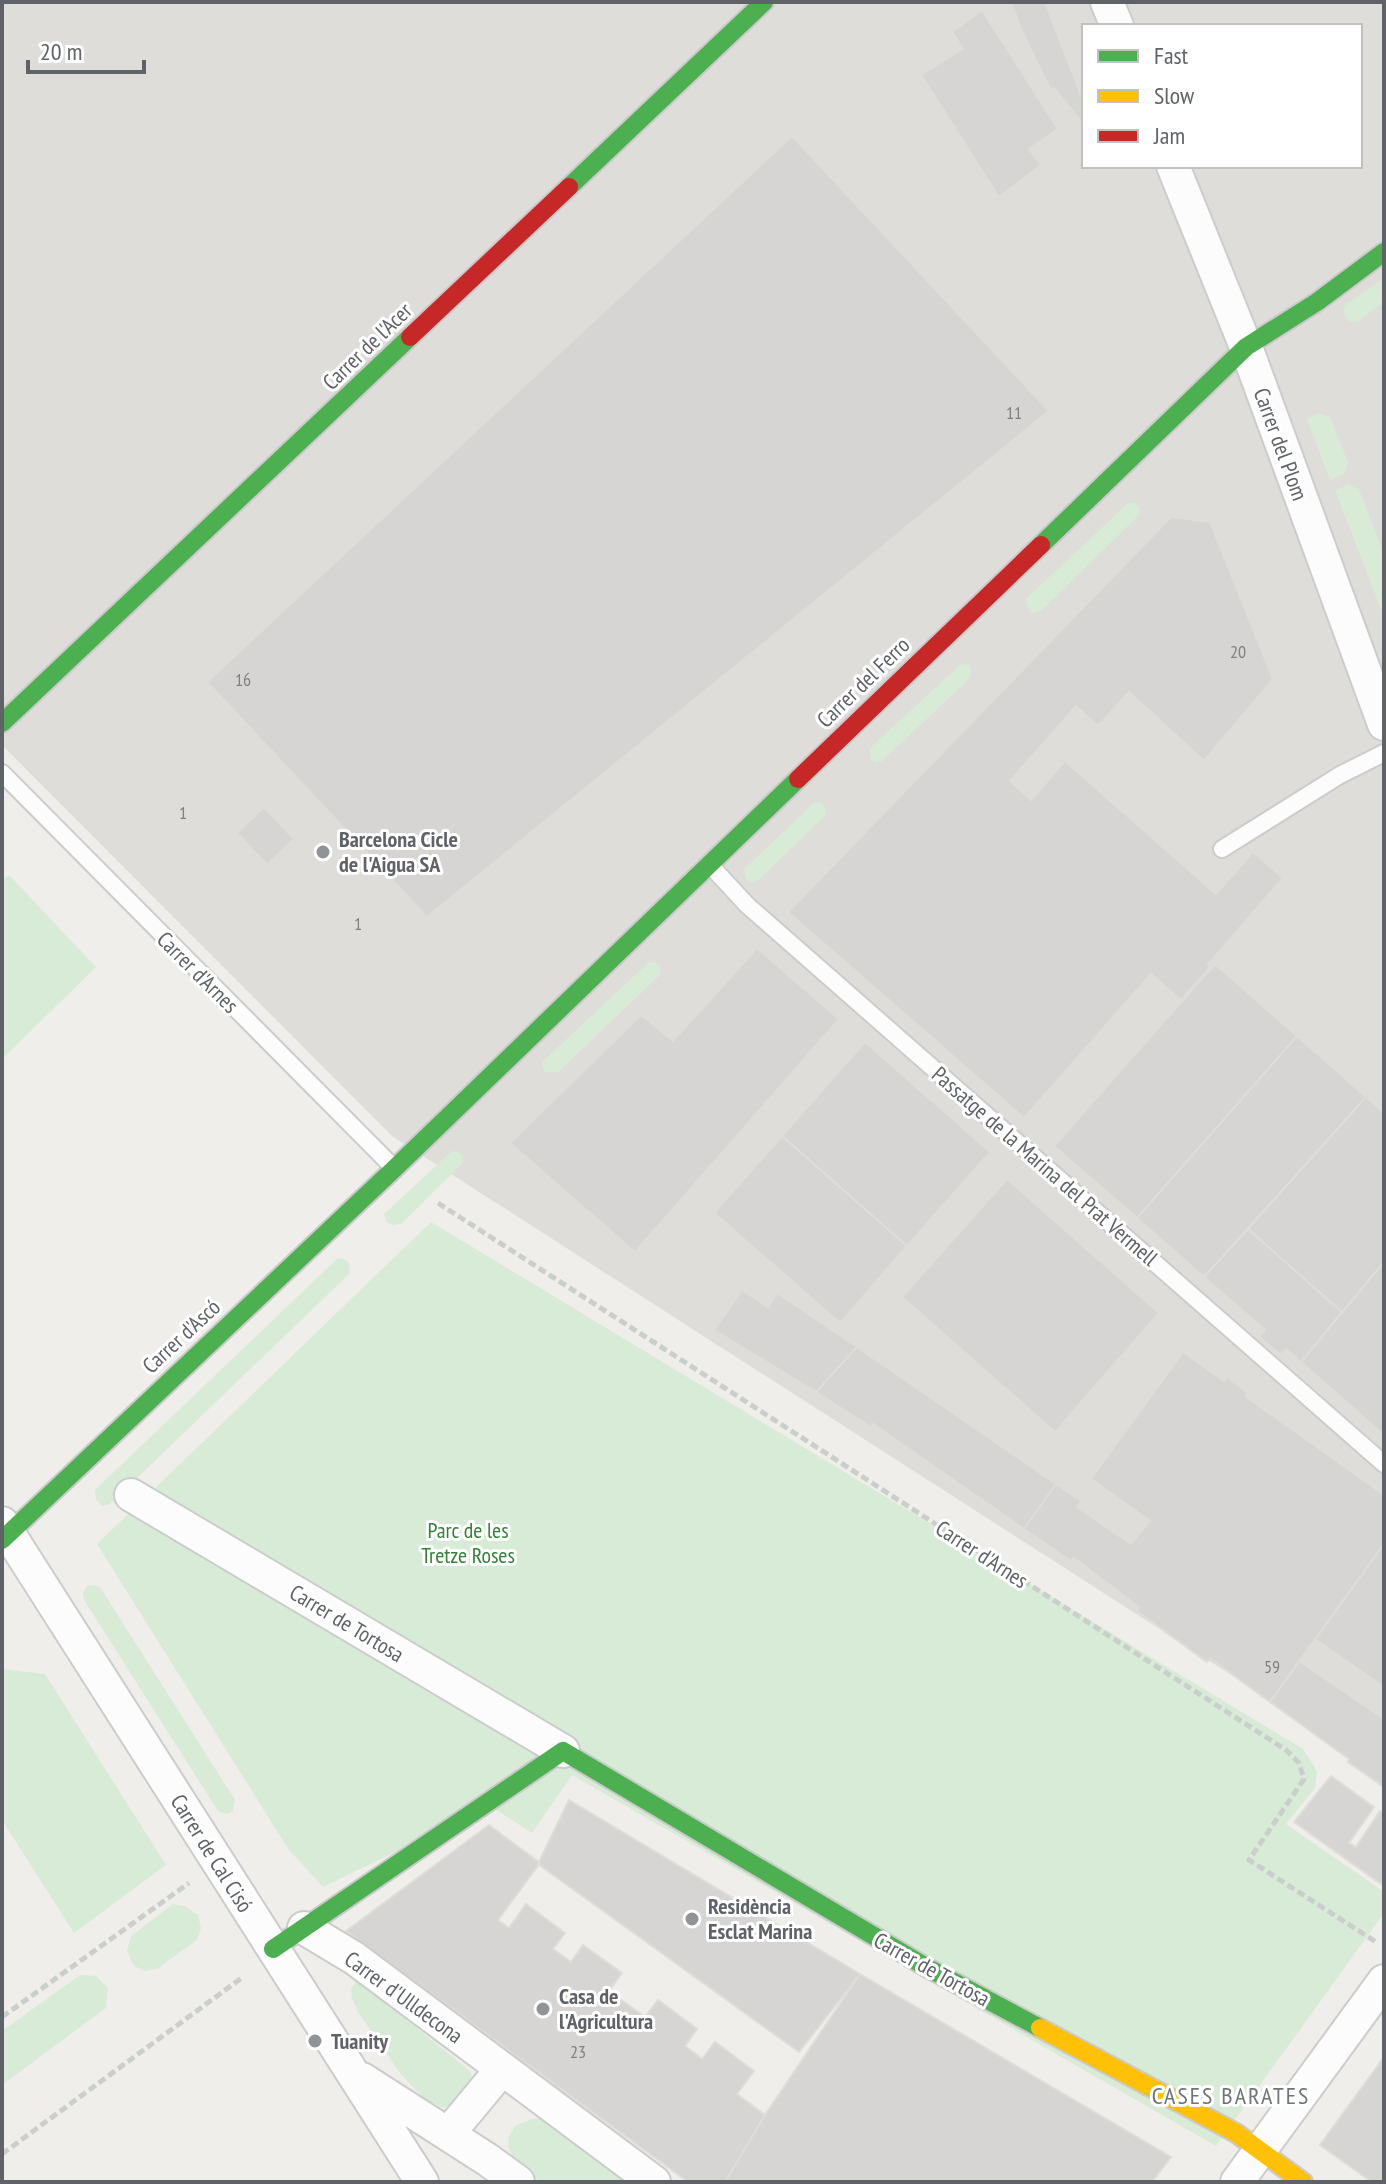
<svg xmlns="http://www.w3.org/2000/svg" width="1386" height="2184" font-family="'PT Sans Narrow',sans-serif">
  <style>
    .industrial { fill: #dfddda; fill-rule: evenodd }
    .green { fill: #d8ebd6 }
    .building { fill: #d6d5d3; stroke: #deddd9; stroke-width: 2; fill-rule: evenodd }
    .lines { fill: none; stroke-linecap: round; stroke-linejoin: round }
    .lane-casing { stroke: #cbcccc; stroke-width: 20 }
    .street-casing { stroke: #cbcccc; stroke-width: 36 }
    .fast-casing { stroke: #cacacb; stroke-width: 22 }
    .slow-casing { stroke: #cacacb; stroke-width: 22 }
    .jam-casing { stroke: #cacacb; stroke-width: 22 }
    .path { stroke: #cacfcc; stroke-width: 5; stroke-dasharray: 8 4; stroke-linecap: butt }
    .lane { stroke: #fdfcfc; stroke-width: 16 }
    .street { stroke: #fdfcfc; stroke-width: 32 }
    .fast { stroke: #4caf50; stroke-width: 18 }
    .slow { stroke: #ffc107; stroke-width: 18 }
    .jam { stroke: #c62828; stroke-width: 18 }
    .poi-dot { fill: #919496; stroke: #fff; stroke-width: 3 }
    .labels { text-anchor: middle; stroke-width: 6; stroke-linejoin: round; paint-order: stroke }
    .number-label { font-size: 18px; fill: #7e8184 }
    .street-label { font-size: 22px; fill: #5f6368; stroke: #fff }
    .poi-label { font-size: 22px; font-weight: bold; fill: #5f6368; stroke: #fff; text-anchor: start }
    .park-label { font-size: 22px; fill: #348238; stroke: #fff }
    .neighbourhood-label { font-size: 24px; letter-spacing: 2px; fill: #70757a; stroke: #fff }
  </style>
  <rect width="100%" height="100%" fill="#efeeea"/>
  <path class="industrial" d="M 2,2 L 1384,2 L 1384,1773 L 392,1136 L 2,745 ZM 1084,26 L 1360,26 L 1360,166 L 1084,166 Z"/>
  <path class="green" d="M 1384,278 L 1384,302 L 1357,322 L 1349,321 L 1343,313 L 1345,305 Z
    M 1318,413 L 1330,417 L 1348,462 L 1345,473 L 1330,480 L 1307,419 Z
    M 1348,485 L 1359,489 L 1384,554 L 1384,617 L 1335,490 Z
    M 1128,503 L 1134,503 L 1139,507 L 1140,514 L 1041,611 L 1032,613 L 1028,608 L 1026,599 Z
    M 968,664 L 971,668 L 970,678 L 882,761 L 875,762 L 870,758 L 870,748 L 960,665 Z
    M 814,803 L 821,803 L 825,807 L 826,815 L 758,880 L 751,883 L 746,879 L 744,869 Z
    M 9,875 L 96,967 L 2,1059 L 2,881 Z
    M 648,963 L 655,963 L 660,966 L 660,975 L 558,1072 L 551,1073 L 544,1071 L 542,1062 Z
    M 452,1151 L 458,1152 L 463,1156 L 463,1163 L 401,1224 L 392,1225 L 386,1222 L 384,1214 Z
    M 431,1222 L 1303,1749 L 1317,1771 L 1315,1788 L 1286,1824 L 1384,1892 L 1384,1913 L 1216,2146 L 572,1775 L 532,1833 L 490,1806 L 323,1887 L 289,1850 L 97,1544 Z
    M 338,1258 L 344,1259 L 349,1263 L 350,1273 L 110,1504 L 102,1506 L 96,1499 L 95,1490 Z
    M 93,1585 L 100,1587 L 235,1800 L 233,1811 L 227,1814 L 218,1811 L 84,1600 L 83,1593 L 87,1586 Z
    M 2,1669 L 45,1674 L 166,1865 L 74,1933 L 2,1820 Z
    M 173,1904 L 185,1906 L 198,1915 L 201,1928 L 197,1940 L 157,1969 L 145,1971 L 134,1966 L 127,1951 L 131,1936 Z
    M 80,1975 L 96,1976 L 108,1988 L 106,2008 L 2,2085 L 2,2031 Z
    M 356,1982 L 364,1985 L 471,2072 C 472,2095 464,2101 443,2108 L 424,2099 L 400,2073 L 358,2012 L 352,1998 L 351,1988 Z
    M 543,2118 L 632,2182 L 541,2182 L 516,2163 L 508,2147 L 509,2137 L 515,2126 L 532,2119 Z"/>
  <path class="building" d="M 1011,2 L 1045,2 L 1084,103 L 1084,130 L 1078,117 L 1054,88 L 1050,89 L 1022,31 Z
    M 982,10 L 1058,129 L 1029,149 L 1041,165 L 999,197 L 921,75 L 963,49 L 952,32 Z
    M 792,136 L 1049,411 L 368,965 L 305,961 L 144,806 L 242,719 L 207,682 Z
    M 1171,517 L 1210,522 L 1273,679 L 1204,761 L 1129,692 L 1098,726 L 1076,706 L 1010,781 L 1031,800 L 1065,761 L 1216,894 L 1253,852 L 1283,878 L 1208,964 L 1210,967 L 1181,1000 L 1151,974 L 1024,1118 L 788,912 Z
    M 242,719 L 427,917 L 368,965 L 305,961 L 144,806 ZM 264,807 L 294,839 L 267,865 L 237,833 Z
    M 757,948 L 839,1019 L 635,1252 L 510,1143 L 641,1015 L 673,1041 Z
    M 1215,964 L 1297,1036 L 1137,1218 L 1054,1146 Z
    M 1297,1036 L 1366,1097 L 1204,1277 L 1137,1218 Z
    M 865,1042 L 990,1152 L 907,1246 L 782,1136 Z
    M 1366,1097 L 1384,1113 L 1384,1262 L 1342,1312 L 1248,1229 Z
    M 782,1136 L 907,1246 L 840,1323 L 714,1213 Z
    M 1007,1179 L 1159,1313 L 1055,1432 L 902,1297 Z
    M 1248,1229 L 1342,1312 L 1301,1362 L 1286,1349 L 1281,1355 L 1259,1337 L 1265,1330 L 1204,1277 Z
    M 1384,1262 L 1384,1435 L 1301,1362 Z
    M 742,1290 L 768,1307 L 777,1293 L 857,1347 L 816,1392 L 714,1330 Z
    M 857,1347 L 1056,1484 L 1024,1529 L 873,1424 L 871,1427 L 816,1392 Z
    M 1183,1352 L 1224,1381 L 1227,1377 L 1248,1393 L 1245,1396 L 1384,1495 L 1384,1544 L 1270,1702 L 1210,1658 L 1207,1662 L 1137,1611 L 1139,1607 L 1074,1558 L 1071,1561 L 1024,1529 L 1056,1484 L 1081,1501 L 1077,1507 L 1131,1544 L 1150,1521 L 1091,1479 Z
    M 1384,1544 L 1384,1687 L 1315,1639 Z
    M 1299,1661 L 1384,1719 L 1384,1787 L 1348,1762 L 1349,1759 L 1270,1702 Z
    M 1331,1776 L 1374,1807 L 1349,1843 L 1356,1847 L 1380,1811 L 1384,1814 L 1384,1880 L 1381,1884 L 1294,1822 Z
    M 569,1800 L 860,1974 L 799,2052 L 538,1864 Z
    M 489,1825 L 540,1863 L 498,1920 L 509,1928 L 526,1904 L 565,1933 L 553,1949 L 571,1962 L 583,1945 L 622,1973 L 609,1991 L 645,2017 L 658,2000 L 697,2029 L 685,2046 L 702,2059 L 715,2042 L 754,2071 L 737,2094 L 765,2115 L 725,2182 L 688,2182 L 346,1931 Z
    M 860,1974 L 1171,2157 L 1152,2182 L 725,2182 L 765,2115 Z
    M 1384,2057 L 1384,2182 L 1372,2182 L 1320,2145 Z"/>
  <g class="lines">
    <g class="lane-casing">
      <path id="lane" d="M 2,773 L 393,1167
        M 1222,849 L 1340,775 L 1384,753
        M 710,865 L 747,905 L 1384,1464"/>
    </g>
    <g class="street-casing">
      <path id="street" d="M 1107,2 L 1117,26
        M 1173,166 L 1246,347 L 1384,724
        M 131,1495 L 563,1751
        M 2,1523 L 422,2182
        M 304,1928 L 354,1958 L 654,2182
        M 362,2079 L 488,2160 L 518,2182
        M 448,2134 L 502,2069
        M 1237,2182 L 1384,1981"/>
    </g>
    <g class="fast-casing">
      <path id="fast" d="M 569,187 L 764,2
        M 1041,545 L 1246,347 L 1317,302 L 1384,252
        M 2,723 L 410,337
        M 2,1540 L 394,1169 L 798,779
        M 273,1949 L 563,1751 L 926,1967 L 1040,2028"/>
    </g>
    <g class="slow-casing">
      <path id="slow" d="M 1040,2028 L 1236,2133 L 1303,2182"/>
    </g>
    <g class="jam-casing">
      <path id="jam" d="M 410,337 L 569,187
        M 798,779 L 1041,545"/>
    </g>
    <path class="path" d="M 438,1203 L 1286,1750 L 1299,1763 L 1304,1779 L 1249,1860 L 1376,1942
      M 2,2017 L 189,1883
      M 2,2154 L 243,1977"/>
    <use href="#lane" class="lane"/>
    <use href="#street" class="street"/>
    <use href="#fast" class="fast"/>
    <use href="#slow" class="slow"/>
    <use href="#jam" class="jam"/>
  </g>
  <g class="poi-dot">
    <circle cx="323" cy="852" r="8"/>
    <circle cx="692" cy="1919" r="8"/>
    <circle cx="543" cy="2009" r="8"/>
    <circle cx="315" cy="2041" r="8"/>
  </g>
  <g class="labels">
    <g class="number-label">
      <text x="1014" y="419">11</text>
      <text x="1238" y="658">20</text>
      <text x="243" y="686">16</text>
      <text x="183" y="819">1</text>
      <text x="358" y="930">1</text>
      <text x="1272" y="1673">59</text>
      <text x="578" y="2058">23</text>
    </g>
    <g class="street-label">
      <text transform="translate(367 346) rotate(-44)" y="8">Carrer de l'Acer</text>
      <text transform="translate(1281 444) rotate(70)" y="8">Carrer del Plom</text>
      <text transform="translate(863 682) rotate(-44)" y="8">Carrer del Ferro</text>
      <text transform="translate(198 972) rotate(45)" y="8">Carrer d'Arnes</text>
      <text transform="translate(1045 1166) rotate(41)" y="8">Passatge de la Marina del Prat Vermell</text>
      <text transform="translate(181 1336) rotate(-43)" y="8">Carrer d'Ascó</text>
      <text transform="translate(982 1554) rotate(33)" y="8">Carrer d'Arnes</text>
      <text transform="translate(347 1623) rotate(31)" y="8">Carrer de Tortosa</text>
      <text transform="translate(212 1853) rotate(58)" y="8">Carrer de Cal Cisó</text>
      <text transform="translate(932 1969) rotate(29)" y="8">Carrer de Tortosa</text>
      <text transform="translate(404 1997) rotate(36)" y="8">Carrer d'Ulldecona</text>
    </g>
    <g class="poi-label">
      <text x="339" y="847">Barcelona Cicle<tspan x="339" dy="25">de l'Aigua SA</tspan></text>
      <text x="708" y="1914">Residència<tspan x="708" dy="25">Esclat Marina</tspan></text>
      <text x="559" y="2004">Casa de<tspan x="559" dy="25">l'Agricultura</tspan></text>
      <text x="331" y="2049">Tuanity</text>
    </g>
    <g class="park-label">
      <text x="468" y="1538">Parc de les<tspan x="468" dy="25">Tretze Roses</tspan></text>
    </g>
    <g class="neighbourhood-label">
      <text x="1231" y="2104">CASES BARATES</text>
    </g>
  </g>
  <rect width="1386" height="2184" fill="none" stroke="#5f6368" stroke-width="8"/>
  <rect x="1082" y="24" width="280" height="144" fill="#ffffff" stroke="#bfc1c3" stroke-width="2"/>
  <rect x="1098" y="50" width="40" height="12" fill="#4caf50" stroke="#bfc1c3" stroke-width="2"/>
  <text x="1154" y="64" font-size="24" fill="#5f6368">Fast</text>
  <rect x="1098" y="90" width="40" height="12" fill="#ffc107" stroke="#bfc1c3" stroke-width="2"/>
  <text x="1154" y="104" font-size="24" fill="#5f6368">Slow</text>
  <rect x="1098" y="130" width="40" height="12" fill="#c62828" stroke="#bfc1c3" stroke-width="2"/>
  <text x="1154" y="144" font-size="24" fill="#5f6368">Jam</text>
  <path d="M28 60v12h116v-12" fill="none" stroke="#5f6368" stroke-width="4"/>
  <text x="40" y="60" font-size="24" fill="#5f6368" stroke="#ffffff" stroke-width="6" paint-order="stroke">20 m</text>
</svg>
